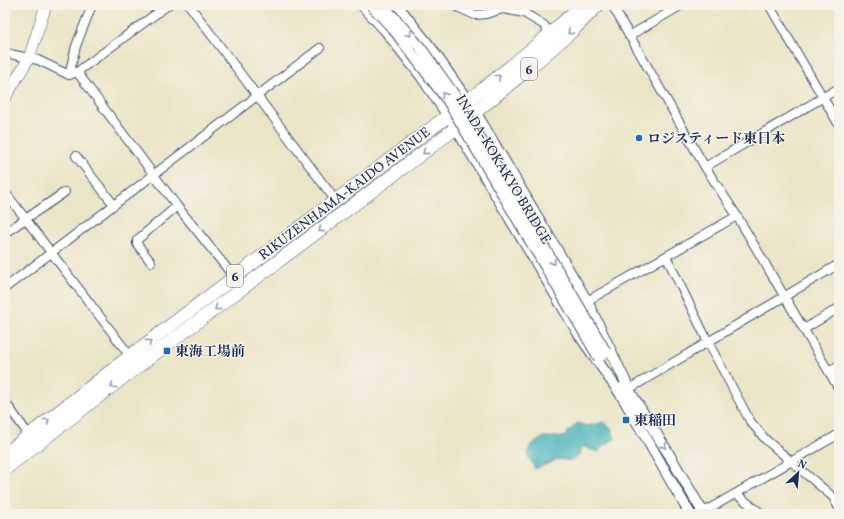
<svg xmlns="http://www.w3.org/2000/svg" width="844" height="519" font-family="Vollkorn,'Noto Serif JP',serif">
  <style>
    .water { fill: #40b0b9; stroke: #2e708c }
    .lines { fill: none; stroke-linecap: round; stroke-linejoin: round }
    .minor-casing { stroke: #3a4a6e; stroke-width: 10 }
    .tertiary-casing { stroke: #3a4a6e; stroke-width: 12 }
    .secondary-casing { stroke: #3a4a6e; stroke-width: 12 }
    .trunk-casing { stroke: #3a4a6e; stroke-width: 14 }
    .minor { stroke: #fff; stroke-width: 8 }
    .tertiary { stroke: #fff; stroke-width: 10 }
    .secondary { stroke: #fff; stroke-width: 11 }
    .trunk { stroke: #fff; stroke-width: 13 }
    .tertiary-bridge-casing { stroke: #3a4a6e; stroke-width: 12; stroke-linecap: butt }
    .tertiary-bridge { stroke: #fff; stroke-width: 10 }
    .oneway { stroke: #8d97ae }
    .poi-dot { fill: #1f6fb2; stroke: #f7f3e8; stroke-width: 1.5 }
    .labels { text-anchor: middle; stroke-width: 3; stroke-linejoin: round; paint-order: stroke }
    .shield { fill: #f7f3e8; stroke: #5d6a87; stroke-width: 1 }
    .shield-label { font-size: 13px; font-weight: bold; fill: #1b2f5e }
    .poi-label { font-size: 14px; font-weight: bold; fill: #1b2f5e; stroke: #f7f3e8; text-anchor: start }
    .street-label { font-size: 14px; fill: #1b2f5e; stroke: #f7f3e8 }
  </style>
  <rect width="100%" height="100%" fill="#f7f3e8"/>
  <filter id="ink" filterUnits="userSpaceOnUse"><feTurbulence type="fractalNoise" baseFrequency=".025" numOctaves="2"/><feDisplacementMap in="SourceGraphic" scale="8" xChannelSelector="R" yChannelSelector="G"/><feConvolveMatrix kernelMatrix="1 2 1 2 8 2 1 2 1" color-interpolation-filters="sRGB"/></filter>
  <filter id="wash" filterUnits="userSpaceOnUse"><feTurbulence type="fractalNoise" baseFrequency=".012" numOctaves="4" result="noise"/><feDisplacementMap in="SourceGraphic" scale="16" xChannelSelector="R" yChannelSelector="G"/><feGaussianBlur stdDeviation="0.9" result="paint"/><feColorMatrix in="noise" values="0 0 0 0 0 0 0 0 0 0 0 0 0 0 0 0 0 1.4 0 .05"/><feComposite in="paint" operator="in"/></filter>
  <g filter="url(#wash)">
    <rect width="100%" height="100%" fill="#ebe5c7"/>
    <path class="water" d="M 604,422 L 612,429 L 615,439 L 606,444 L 598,452 L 581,446 L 579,455 L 571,461 L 559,459 L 535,469 L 528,456 L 530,446 L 544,437 L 563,437 L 577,423 L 587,426 Z"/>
  </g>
  <g filter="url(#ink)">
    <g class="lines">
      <g class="minor-casing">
        <path id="minor" d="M 189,5 L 336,201
          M 453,5 L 475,15 L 486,14 L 503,9 L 524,13 L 544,25 L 550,34
          M 612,5 L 705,167 L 737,216 L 839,389
          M 769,5 L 839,125
          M 629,36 L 682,5
          M 5,53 L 38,60 L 69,75 L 77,72 L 177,206 L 234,277
          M 77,72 L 168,5
          M 69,75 L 76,46 L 92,5
          M 76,156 L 114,205
          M 705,167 L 839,88
          M 5,192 L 130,356
          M 5,233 L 65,192
          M 666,256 L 708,342 L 750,421 L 766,440 L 833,497 L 839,508
          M 151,262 L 137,244 L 137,240 L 177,206
          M 5,288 L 320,48
          M 587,301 L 737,216
          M 804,329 L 839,308
          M 829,371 L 839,365
          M 629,389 L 839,264
          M 5,402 L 29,435
          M 736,494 L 762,514
          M 700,514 L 839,434"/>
      </g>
      <g class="tertiary-casing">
        <path id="tertiary" d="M 362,5 L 385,30 L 421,76 L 456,128 L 580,336 L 622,396
          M 397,5 L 431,48 L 476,113 L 587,301 L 629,389
          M 625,384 L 667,451 L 704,514
          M 619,391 L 690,514"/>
      </g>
      <g class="secondary-casing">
        <path id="secondary" d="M 5,98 L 29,58 L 46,5"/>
      </g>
      <g class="trunk-casing">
        <path id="trunk" d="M 5,454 L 130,356 L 482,90 L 550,34 L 582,5
          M 5,469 L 121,379 L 456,128 L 534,64 L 572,31 L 598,5"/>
      </g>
      <use href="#minor" class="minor"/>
      <use href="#tertiary" class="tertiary"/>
      <use href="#secondary" class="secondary"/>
      <use href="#trunk" class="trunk"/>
      <g class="tertiary-bridge-casing">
        <path id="tertiary-bridge" d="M 371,5 L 394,30 L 448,101 L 599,358
          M 383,5 L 420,47 L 455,96 L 606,352"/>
      </g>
      <use href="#tertiary-bridge" class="tertiary-bridge"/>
    </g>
    <defs><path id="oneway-chevron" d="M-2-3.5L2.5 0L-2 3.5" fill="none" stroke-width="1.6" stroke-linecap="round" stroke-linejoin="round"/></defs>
    <g class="oneway">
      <use href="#oneway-chevron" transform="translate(570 32) rotate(137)"/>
      <use href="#oneway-chevron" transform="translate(409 34) rotate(50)"/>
      <use href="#oneway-chevron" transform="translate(498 77) rotate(-39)"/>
      <use href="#oneway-chevron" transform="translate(444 95) rotate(-126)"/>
      <use href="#oneway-chevron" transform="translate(425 152) rotate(143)"/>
      <use href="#oneway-chevron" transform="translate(321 230) rotate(143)"/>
      <use href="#oneway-chevron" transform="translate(553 262) rotate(59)"/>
      <use href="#oneway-chevron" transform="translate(217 308) rotate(143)"/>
      <use href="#oneway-chevron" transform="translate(149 342) rotate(-37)"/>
      <use href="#oneway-chevron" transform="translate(113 386) rotate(142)"/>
      <use href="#oneway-chevron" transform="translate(47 421) rotate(-38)"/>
      <use href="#oneway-chevron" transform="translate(664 446) rotate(58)"/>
    </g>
  </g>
  <g class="poi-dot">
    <circle cx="639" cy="138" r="4"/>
    <rect x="163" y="347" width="8" height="8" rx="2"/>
    <rect x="622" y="416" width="8" height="8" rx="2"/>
  </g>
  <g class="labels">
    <g class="shield">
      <rect x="521" y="58" width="16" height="22" rx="3"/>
      <rect x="227" y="265" width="16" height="22" rx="3"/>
    </g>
    <g class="shield-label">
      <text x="529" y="74">6</text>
      <text x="235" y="281">6</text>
    </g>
    <g class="poi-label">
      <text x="647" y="143">ロジスティード東日本</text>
      <text x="175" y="356">東海工場前</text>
      <text x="634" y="425">東稲田</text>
    </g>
    <g class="street-label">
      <text transform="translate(504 169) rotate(59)" y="5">INADA-KOKAKYO BRIDGE</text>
      <text transform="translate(344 193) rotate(-37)" y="5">RIKUZENHAMA-KAIDO AVENUE</text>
    </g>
  </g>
  <rect width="844" height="519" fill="none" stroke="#f7f3e8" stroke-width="20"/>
  <g transform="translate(798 473) rotate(26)" stroke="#f7f3e8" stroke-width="3" paint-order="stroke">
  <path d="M0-3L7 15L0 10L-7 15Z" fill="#1b2f5e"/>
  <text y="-6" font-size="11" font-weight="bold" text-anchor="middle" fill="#1b2f5e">N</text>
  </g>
</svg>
